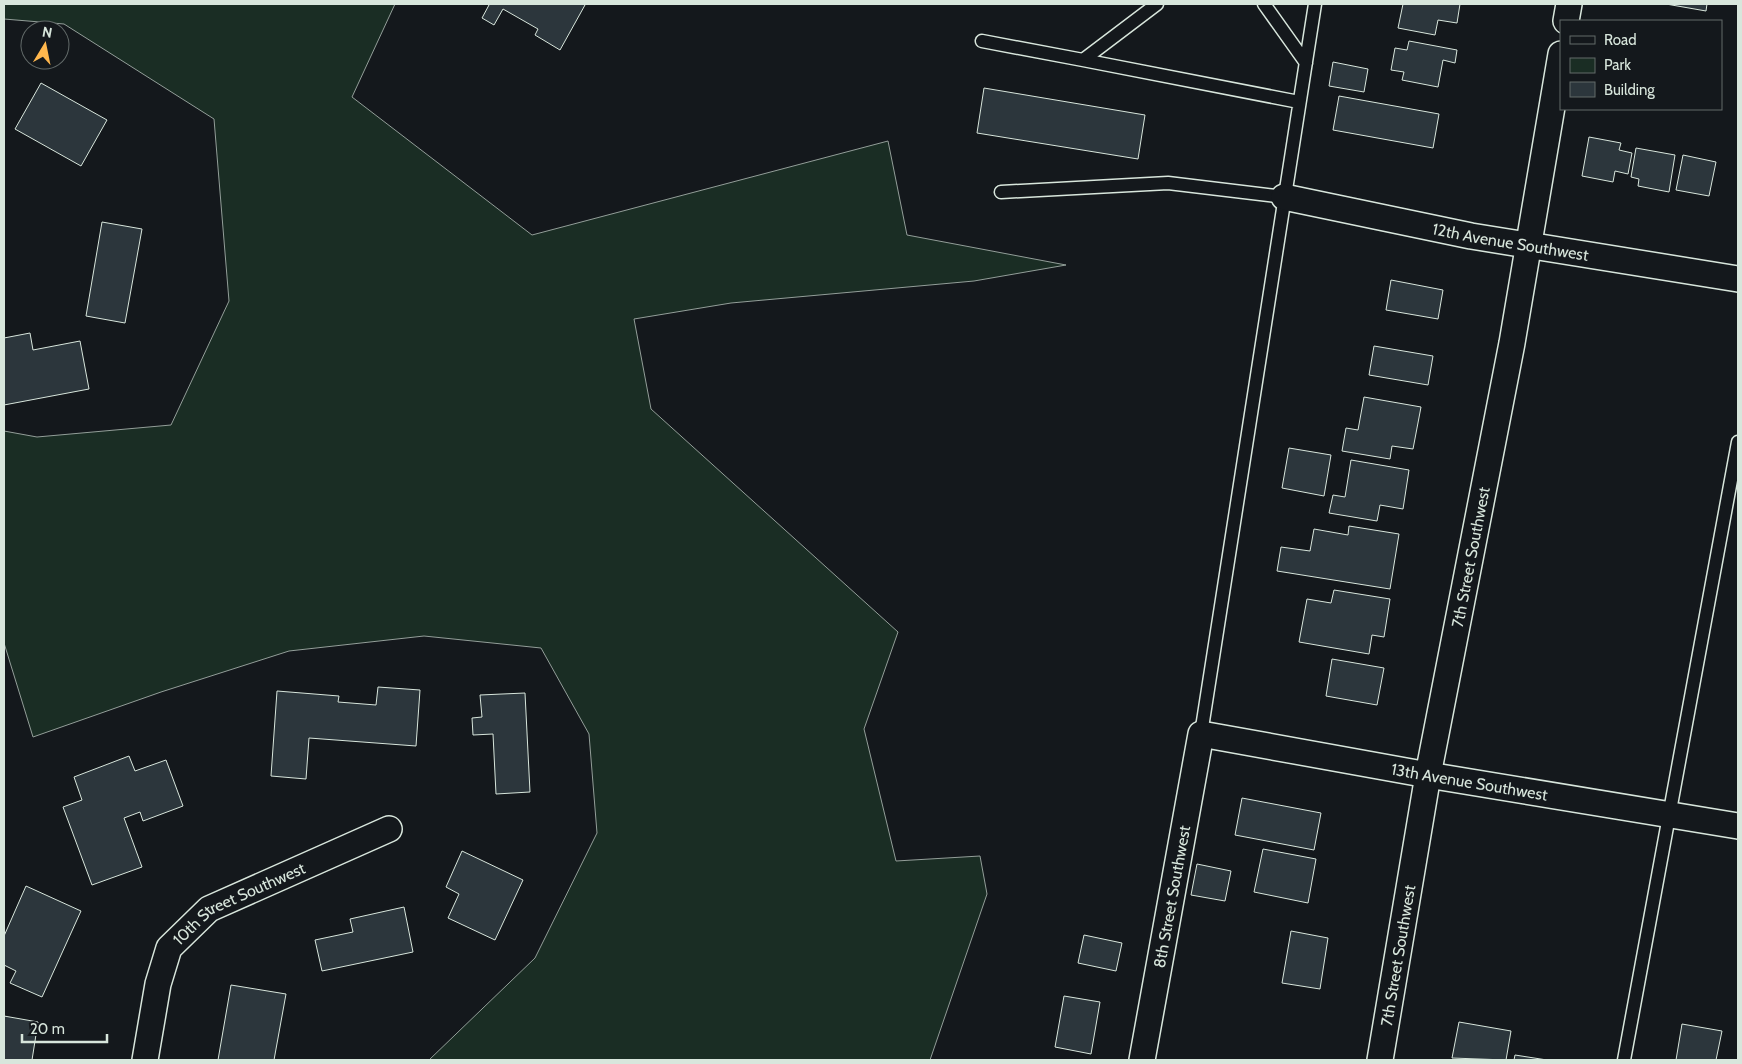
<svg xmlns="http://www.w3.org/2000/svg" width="1742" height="1064" font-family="Cabin,sans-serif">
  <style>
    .green { fill: #1a2d24; stroke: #939e99 }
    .building { fill: #2c363c; stroke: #d8e6dc }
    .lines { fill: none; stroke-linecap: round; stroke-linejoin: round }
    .service-casing { stroke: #d8e6dc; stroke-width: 15 }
    .minor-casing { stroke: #d8e6dc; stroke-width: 28 }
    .service { stroke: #14181c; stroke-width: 12 }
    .minor { stroke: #14181c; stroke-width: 25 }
    .labels { text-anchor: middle; stroke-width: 4; stroke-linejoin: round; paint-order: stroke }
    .street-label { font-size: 16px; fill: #d8e6dc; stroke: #14181c }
  </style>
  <rect width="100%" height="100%" fill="#14181c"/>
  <path class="green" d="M 4,4 L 395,4 L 352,97 L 532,235 L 888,141 L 907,235 L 1066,265 L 974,281 L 731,303 L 634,319 L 651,409 L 898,632 L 864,729 L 896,861 L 980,856 L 987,894 L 930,1060 L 429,1060 L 535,958 L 597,833 L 589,734 L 541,648 L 424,636 L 289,651 L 161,692 L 33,737 L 4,643 L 4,431 L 37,437 L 171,425 L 229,301 L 214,119 L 64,24 L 4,19 Z"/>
  <path class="building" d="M 486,4 L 583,4 L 585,5 L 560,50 L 535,35 L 538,29 L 503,9 L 494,25 L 482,18 L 489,5 Z
    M 1403,4 L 1460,4 L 1457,23 L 1438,20 L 1435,35 L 1398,28 Z
    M 1666,4 L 1707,4 L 1706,11 Z
    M 1409,41 L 1457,50 L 1455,63 L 1443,60 L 1438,87 L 1402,80 L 1404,72 L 1391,70 L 1395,48 L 1407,50 Z
    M 1333,62 L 1368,69 L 1364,92 L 1329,86 Z
    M 41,83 L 107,120 L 81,166 L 15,129 Z
    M 984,88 L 1145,115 L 1138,159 L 977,133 Z
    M 1339,96 L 1439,114 L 1433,148 L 1333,130 Z
    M 1589,137 L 1621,143 L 1619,150 L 1632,153 L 1628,174 L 1615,171 L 1613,182 L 1582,176 Z
    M 1636,148 L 1675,155 L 1669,192 L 1638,186 L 1639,179 L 1631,177 Z
    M 1683,155 L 1716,162 L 1709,196 L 1676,190 Z
    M 102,222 L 142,229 L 125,323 L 86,316 Z
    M 1391,280 L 1443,290 L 1438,319 L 1386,310 Z
    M 30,333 L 33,350 L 80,341 L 89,389 L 4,405 L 4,338 Z
    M 1374,346 L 1433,356 L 1428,385 L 1369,375 Z
    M 1364,397 L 1421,407 L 1413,449 L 1392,446 L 1390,459 L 1342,451 L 1346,428 L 1358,430 Z
    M 1289,448 L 1331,455 L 1324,496 L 1282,488 Z
    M 1351,460 L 1409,470 L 1403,509 L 1380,505 L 1377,521 L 1329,513 L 1333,495 L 1345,497 Z
    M 1349,526 L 1399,534 L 1390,589 L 1277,571 L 1281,547 L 1310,551 L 1314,529 L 1348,535 Z
    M 1334,590 L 1390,599 L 1384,637 L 1372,635 L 1369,654 L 1299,642 L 1307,599 L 1331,603 Z
    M 1332,659 L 1384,668 L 1377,705 L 1326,696 Z
    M 378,687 L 420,690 L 416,746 L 309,738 L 306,779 L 271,776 L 277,691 L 339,696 L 338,702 L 376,705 Z
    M 525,693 L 530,792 L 496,794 L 493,734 L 473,735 L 472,718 L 482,717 L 480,695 Z
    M 129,756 L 135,771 L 166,760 L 183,806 L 143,821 L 140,812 L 124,818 L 142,867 L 92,885 L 63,807 L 82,800 L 74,777 Z
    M 1242,798 L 1321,813 L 1314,850 L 1235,835 Z
    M 1263,849 L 1316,859 L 1308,903 L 1254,892 Z
    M 462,851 L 523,880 L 495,940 L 448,918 L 459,894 L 446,887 Z
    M 1197,864 L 1231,871 L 1225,901 L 1191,895 Z
    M 26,886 L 81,911 L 42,997 L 10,983 L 16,971 L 4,965 L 4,936 Z
    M 404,907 L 413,952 L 322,971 L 315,940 L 353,932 L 350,919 Z
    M 1291,931 L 1328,938 L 1320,989 L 1282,983 Z
    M 1084,935 L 1122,943 L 1116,971 L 1078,963 Z
    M 231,985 L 286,994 L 274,1060 L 218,1060 Z
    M 1064,996 L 1100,1002 L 1091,1054 L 1055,1047 Z
    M 4,1016 L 38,1022 L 32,1060 L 4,1060 Z
    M 1459,1022 L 1511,1031 L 1506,1060 L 1452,1058 Z
    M 1682,1024 L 1722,1031 L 1716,1060 L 1676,1060 Z
    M 1515,1055 L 1547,1060 L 1514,1060 Z"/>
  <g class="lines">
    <g class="service-casing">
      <path id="service" d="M 1264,4 L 1306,63
        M 982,41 L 1083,60 L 1157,4
        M 1083,60 L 1299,102
        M 1001,192 L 1168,183 L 1284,197
        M 1201,734 L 1315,4
        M 1624,1060 L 1738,442"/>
    </g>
    <g class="minor-casing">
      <g id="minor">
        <path d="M 1566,21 L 1569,4"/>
        <path id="s1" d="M 1284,197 L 1471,236 L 1738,279"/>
        <path id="s2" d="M 145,1060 L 158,984 L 169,948 L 209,909 L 389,829"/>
        <path id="s3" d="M 1142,1060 L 1201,734 L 1428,775 L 1738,826"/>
        <path id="s4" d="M 1380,1060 L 1428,775 L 1512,343 L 1561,54"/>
      </g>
    </g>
    <use href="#service" class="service"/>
    <use href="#minor" class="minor"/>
  </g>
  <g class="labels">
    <g class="street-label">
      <text dy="6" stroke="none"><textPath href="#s1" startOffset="231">12th Avenue Southwest</textPath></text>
      <text dy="6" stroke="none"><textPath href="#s4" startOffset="511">7th Street Southwest</textPath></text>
      <text dy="6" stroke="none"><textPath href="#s3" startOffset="604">13th Avenue Southwest</textPath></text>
      <text dy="6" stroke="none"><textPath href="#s3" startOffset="166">8th Street Southwest</textPath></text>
      <text dy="6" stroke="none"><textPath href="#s2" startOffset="199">10th Street Southwest</textPath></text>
      <text dy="6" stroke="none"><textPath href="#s4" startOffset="106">7th Street Southwest</textPath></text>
    </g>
  </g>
  <rect width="1742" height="1064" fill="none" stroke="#d8e6dc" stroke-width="10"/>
  <rect x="1560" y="20" width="162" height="90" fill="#14181c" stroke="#626a69"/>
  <rect x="1570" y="36" width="25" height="8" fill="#14181c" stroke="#626a69"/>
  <text x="1604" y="45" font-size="15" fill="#d8e6dc">Road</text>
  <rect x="1570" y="58" width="25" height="15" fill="#1a2d24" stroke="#626a69"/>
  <text x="1604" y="70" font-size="15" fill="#d8e6dc">Park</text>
  <rect x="1570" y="82" width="25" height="15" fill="#2c363c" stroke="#626a69"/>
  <text x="1604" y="95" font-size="15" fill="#d8e6dc">Building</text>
  <g transform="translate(45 45) rotate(10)"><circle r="24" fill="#14181c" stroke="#626a69"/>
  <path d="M0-4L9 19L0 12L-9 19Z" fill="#ffb74d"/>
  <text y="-8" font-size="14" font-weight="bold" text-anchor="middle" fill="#d8e6dc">N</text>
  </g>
  <path d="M22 1034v8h85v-8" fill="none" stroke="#d8e6dc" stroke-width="2.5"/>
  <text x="30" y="1034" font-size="15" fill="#d8e6dc" stroke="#14181c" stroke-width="4" paint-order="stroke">20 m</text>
</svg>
